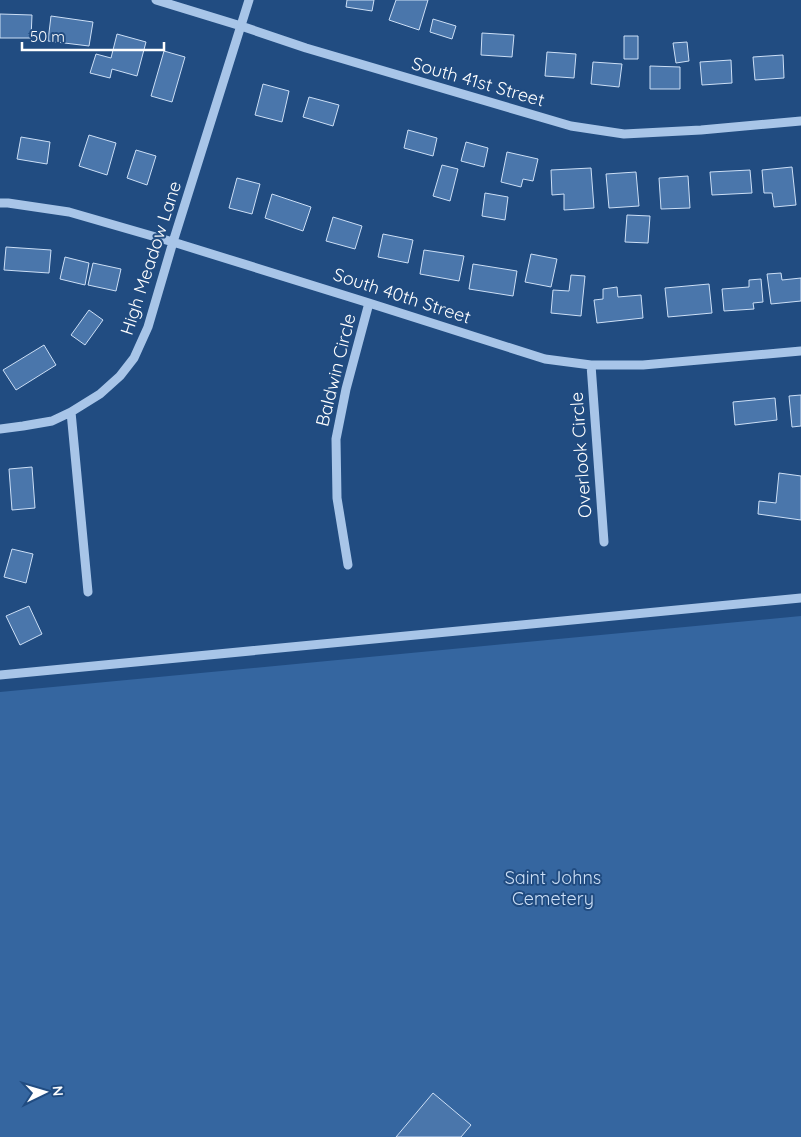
<svg xmlns="http://www.w3.org/2000/svg" width="801" height="1137" font-family="Quicksand,sans-serif">
  <style>
    .green { fill: #3566a0 }
    .building { fill: #4a76ab; stroke: #ccdff6 }
    .lines { fill: none; stroke-linecap: round; stroke-linejoin: round }
    .minor { stroke: #a8c5e8; stroke-width: 9 }
    .labels { text-anchor: middle; stroke-width: 4; stroke-linejoin: round; paint-order: stroke }
    .street-label { font-size: 18px; fill: #fff; stroke: #214c81 }
    .park-label { font-size: 18px; fill: #ccdff6; stroke: #214c81 }
  </style>
  <rect width="100%" height="100%" fill="#214c81"/>
  <path class="green" d="M 801,616 L 801,1137 L 0,1137 L 0,692 Z"/>
  <path class="building" d="M 347,0 L 374,0 L 372,11 L 346,7 Z
    M 396,0 L 428,0 L 419,30 L 389,20 Z
    M 0,14 L 32,15 L 31,38 L 0,38 Z
    M 51,16 L 93,22 L 89,46 L 48,41 Z
    M 433,19 L 456,26 L 452,39 L 430,32 Z
    M 482,33 L 514,35 L 512,57 L 481,55 Z
    M 117,34 L 146,42 L 137,76 L 112,69 L 110,78 L 90,73 L 96,54 L 111,58 Z
    M 624,36 L 638,36 L 638,59 L 624,59 Z
    M 687,42 L 689,61 L 676,63 L 673,43 Z
    M 164,51 L 185,57 L 172,102 L 151,96 Z
    M 547,52 L 576,54 L 574,78 L 545,76 Z
    M 783,55 L 784,78 L 755,80 L 753,57 Z
    M 731,60 L 732,83 L 702,85 L 700,62 Z
    M 593,62 L 622,64 L 619,87 L 591,84 Z
    M 650,66 L 680,67 L 680,89 L 650,89 Z
    M 263,84 L 289,91 L 282,122 L 255,115 Z
    M 309,97 L 339,105 L 333,126 L 303,117 Z
    M 408,130 L 437,138 L 433,156 L 404,148 Z
    M 89,135 L 116,143 L 107,175 L 79,166 Z
    M 21,137 L 50,142 L 47,164 L 17,159 Z
    M 466,142 L 488,148 L 484,167 L 461,161 Z
    M 136,150 L 156,156 L 147,185 L 127,178 Z
    M 507,152 L 538,159 L 533,181 L 523,179 L 521,187 L 501,182 Z
    M 442,165 L 458,169 L 450,201 L 433,196 Z
    M 792,167 L 796,205 L 774,207 L 772,193 L 764,193 L 762,170 Z
    M 591,168 L 594,208 L 564,210 L 564,194 L 552,195 L 551,170 Z
    M 750,170 L 752,193 L 712,195 L 710,172 Z
    M 636,172 L 639,206 L 609,208 L 606,174 Z
    M 688,176 L 690,208 L 661,209 L 659,178 Z
    M 237,178 L 260,184 L 252,214 L 229,208 Z
    M 485,193 L 508,197 L 505,220 L 482,216 Z
    M 272,194 L 311,207 L 303,231 L 265,218 Z
    M 627,215 L 650,216 L 648,243 L 625,242 Z
    M 333,217 L 362,226 L 355,249 L 326,241 Z
    M 383,234 L 413,240 L 408,263 L 378,257 Z
    M 6,247 L 51,250 L 49,273 L 4,270 Z
    M 424,250 L 464,256 L 459,281 L 420,274 Z
    M 531,254 L 557,259 L 551,287 L 525,282 Z
    M 65,257 L 89,263 L 85,285 L 60,279 Z
    M 93,263 L 121,269 L 116,291 L 88,285 Z
    M 473,264 L 517,271 L 513,296 L 469,289 Z
    M 781,273 L 782,280 L 801,278 L 801,301 L 771,304 L 767,274 Z
    M 571,275 L 585,276 L 581,316 L 551,313 L 553,290 L 569,291 Z
    M 761,279 L 763,302 L 753,303 L 754,309 L 724,311 L 722,289 L 749,287 L 749,280 Z
    M 709,284 L 712,313 L 668,317 L 665,288 Z
    M 617,287 L 618,297 L 641,295 L 643,318 L 597,323 L 594,300 L 603,299 L 603,289 Z
    M 89,310 L 103,320 L 85,345 L 71,335 Z
    M 44,345 L 56,365 L 16,390 L 3,370 Z
    M 801,395 L 801,426 L 792,427 L 789,396 Z
    M 775,398 L 777,420 L 735,425 L 733,402 Z
    M 32,467 L 35,508 L 12,510 L 9,469 Z
    M 779,473 L 801,476 L 801,520 L 758,514 L 759,501 L 776,503 Z
    M 12,549 L 33,554 L 26,583 L 4,577 Z
    M 29,606 L 42,634 L 20,645 L 6,616 Z
    M 433,1093 L 471,1125 L 461,1137 L 396,1137 Z"/>
  <g class="lines">
    <path class="minor" d="M 156,0 L 241,26 L 306,48 L 571,126 L 624,134 L 701,130 L 801,121
      M 0,203 L 8,203 L 69,212 L 173,242 L 369,303 L 545,359 L 591,365 L 643,365 L 801,351
      M 591,365 L 604,542
      M 71,412 L 88,592
      M 0,429 L 23,426 L 52,421 L 71,412 L 100,394 L 120,376 L 134,358 L 148,327 L 173,242 L 249,0
      M 348,565 L 337,498 L 336,439 L 346,389 L 369,303
      M 0,675 L 801,598"/>
  </g>
  <g class="labels">
    <g class="street-label">
      <text transform="translate(478 82) rotate(16)" y="6">South 41st Street</text>
      <text transform="translate(151 258) rotate(-72)" y="6">High Meadow Lane</text>
      <text transform="translate(402 296) rotate(18)" y="6">South 40th Street</text>
      <text transform="translate(336 370) rotate(-76)" y="6">Baldwin Circle</text>
      <text transform="translate(581 455) rotate(-94)" y="6">Overlook Circle</text>
    </g>
    <g class="park-label">
      <text x="553" y="884">Saint Johns<tspan x="553" dy="21">Cemetery</tspan></text>
    </g>
  </g>
  <g transform="translate(45 1092) rotate(85)" stroke="#214c81" stroke-width="4" paint-order="stroke">
  <path d="M0-4L9 19L0 12L-9 19Z" fill="#ffffff"/>
  <text y="-8" font-size="14" font-weight="bold" text-anchor="middle" fill="#ffffff">N</text>
  </g>
  <path d="M22 42v8h142v-8" fill="none" stroke="#ffffff" stroke-width="2.5"/>
  <text x="30" y="42" font-size="15" fill="#ffffff" stroke="#214c81" stroke-width="4" paint-order="stroke">50 m</text>
</svg>
